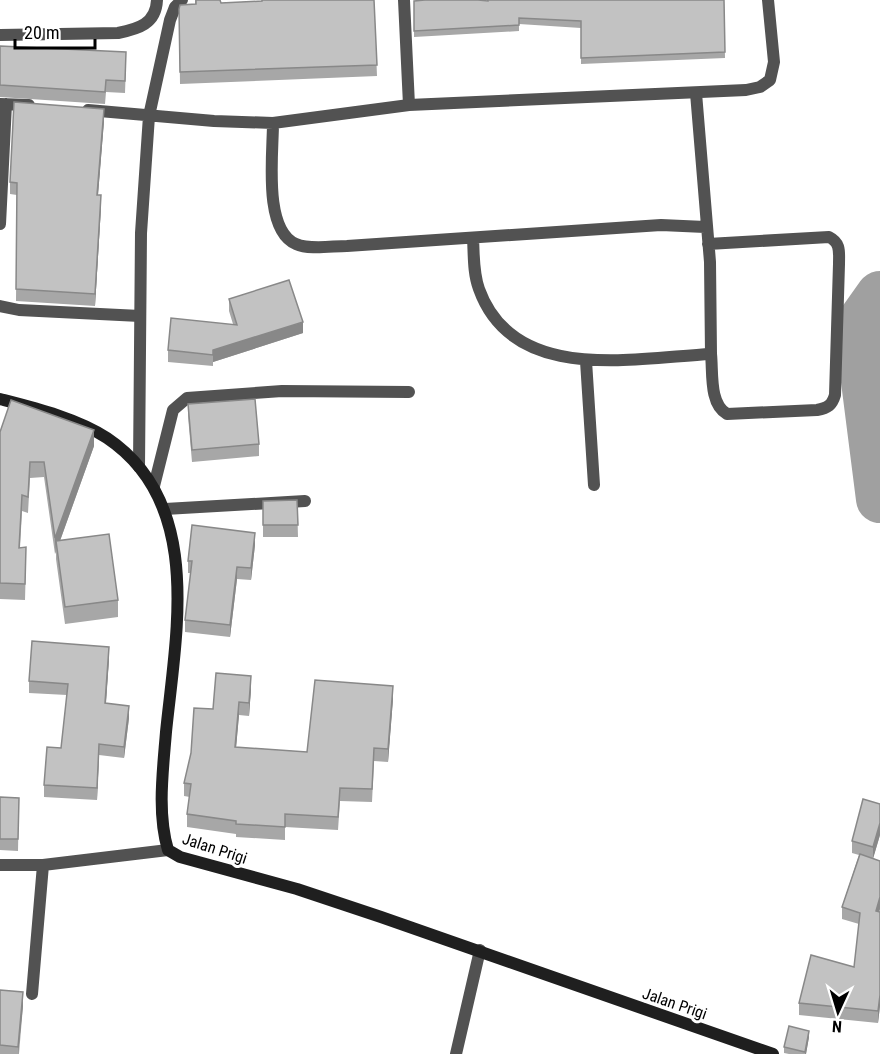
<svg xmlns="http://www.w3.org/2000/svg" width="880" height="1054" font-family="'Roboto Condensed',sans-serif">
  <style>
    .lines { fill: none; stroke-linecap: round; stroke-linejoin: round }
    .river { stroke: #a0a0a0; stroke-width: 48 }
    .street { stroke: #525252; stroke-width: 12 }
    .secondary { stroke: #1f1f1f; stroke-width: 12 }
    .wall { fill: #a7a7a7 }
    .shaded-wall { fill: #888 }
    .building { fill: #c2c2c2; stroke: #888; stroke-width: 1.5 }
    .labels { text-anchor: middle; stroke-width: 6; stroke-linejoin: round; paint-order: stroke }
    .street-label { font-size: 16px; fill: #000; stroke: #fff }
  </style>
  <rect width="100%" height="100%" fill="#fff"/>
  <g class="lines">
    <path class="river" d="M 880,295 L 858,326 L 880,499"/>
    <path class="street" d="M 404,0 L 409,105
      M 0,35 L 118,33 C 138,29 156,24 157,0
      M 0,104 L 29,105
      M 88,110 L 214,121 L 273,123 L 409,105 L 746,90 L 760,87 L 770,80 L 774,62 L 768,0
      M 273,123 C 273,154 263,230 296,244 C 309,250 332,246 347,246 L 661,225 L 705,227
      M 0,224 L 6,104
      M 473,238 C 474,255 473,273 479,289 C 513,384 633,358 711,354 L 710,262 L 696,93
      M 708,244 L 829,237 C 841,243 839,252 839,264 L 835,395 C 832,405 828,408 817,410 L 727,414 C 709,404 713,372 711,354
      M 0,306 L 19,310 L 140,316
      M 586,361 L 594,485
      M 139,467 L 141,233 L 149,116 L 170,20 L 175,7 L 182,0
      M 154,486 L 173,410 L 187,398 L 282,391 L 409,392
      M 165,509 L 305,501
      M 0,865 L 43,865 L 168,850
      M 32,994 L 43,865
      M 456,1054 L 480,950"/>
    <path class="secondary" d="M 0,399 C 35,408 76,418 107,438 C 204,503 176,633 166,732 C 163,770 157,813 168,850 L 180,857 L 297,889 L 381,917 L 773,1054"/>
  </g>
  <path class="wall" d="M 195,0 L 220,0 L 221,3 L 262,1 L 262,0 L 374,0 L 377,76 L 180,84 L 179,9 L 195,4 Z
    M 724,0 L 725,58 L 581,64 L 581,28 L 519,24 L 519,31 L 414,37 L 414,1 Z
    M 0,46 L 126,64 L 125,93 L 106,92 L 105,104 L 0,97 Z
    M 104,121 L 98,195 L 101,207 L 95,306 L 16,301 L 17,195 L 10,194 L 10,182 Z
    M 229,299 L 303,333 L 213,362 L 213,366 L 168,362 L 168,350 L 233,324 L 229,311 Z
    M 188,404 L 259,444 L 259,456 L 192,462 L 188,416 Z
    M 0,432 L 94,446 L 60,541 L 118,600 L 118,617 L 65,624 L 56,559 L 56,552 L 55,554 L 44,477 L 30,478 L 28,513 L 22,511 L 20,548 L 26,563 L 25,600 L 0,599 Z
    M 297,500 L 298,537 L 263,537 L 263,501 Z
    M 255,545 L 251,580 L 237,579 L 230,637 L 185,632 L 185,620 L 191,573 L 188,573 L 188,561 Z
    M 109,659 L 106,704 L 129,718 L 124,758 L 99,755 L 97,800 L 44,797 L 44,785 L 61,748 L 67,695 L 29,693 L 29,681 Z
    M 251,689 L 249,716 L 239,715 L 236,747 L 307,752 L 393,699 L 388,762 L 374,761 L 372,802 L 340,801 L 338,830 L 285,827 L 285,840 L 236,837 L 236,834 L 187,827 L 187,814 L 190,797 L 184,796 L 184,783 L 213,709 Z
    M 0,797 L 19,798 L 18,851 L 0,850 Z
    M 880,804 L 880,835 L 873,858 L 880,861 L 880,909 L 879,912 L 880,912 L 880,1006 L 878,1023 L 799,1015 L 799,1003 L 854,967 L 859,924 L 842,919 L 842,907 L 859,855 L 852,853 L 852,841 Z
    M 0,990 L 23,1006 L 19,1054 L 0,1054 Z
    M 809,1037 L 806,1054 L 789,1054 L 784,1053 L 784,1047 Z"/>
  <path class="shaded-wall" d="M 104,109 L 104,121 L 97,207 L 97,195 Z
    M 101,195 L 101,207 L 95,306 L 95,294 Z
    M 303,322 L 303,333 L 213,362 L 213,366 L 213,350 Z
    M 94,430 L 94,446 L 57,549 L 56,541 L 55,554 L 55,538 Z
    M 255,533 L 255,545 L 251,580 L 251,568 Z
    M 237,567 L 237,579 L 230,637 L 230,625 Z
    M 109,647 L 109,659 L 105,715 L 105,703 Z
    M 251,676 L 251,689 L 249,716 L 249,703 Z
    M 393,686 L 393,699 L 388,762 L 388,749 Z
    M 239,702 L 239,715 L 235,760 L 235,747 Z
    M 129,706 L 129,718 L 124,758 L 124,747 Z
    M 99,744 L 99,755 L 97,800 L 97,788 Z
    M 880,823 L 880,835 L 873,859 L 873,847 Z
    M 880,897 L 880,909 L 876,922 L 876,911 Z
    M 23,992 L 23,1006 L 18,1054 L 18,1047 Z
    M 880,995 L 880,1006 L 878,1023 L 878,1011 Z
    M 809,1031 L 809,1037 L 806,1054 L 805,1054 Z"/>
  <path class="building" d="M 196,0 L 220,0 L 221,3 L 262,1 L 262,0 L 374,0 L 377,65 L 180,72 L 179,9 L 180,5 L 196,4 Z
    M 425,0 L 478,0 L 488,1 L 488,0 L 724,0 L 725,52 L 581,58 L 581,21 L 519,18 L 519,25 L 414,31 L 414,1 Z
    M 0,46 L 126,52 L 125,81 L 106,80 L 105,92 L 0,85 Z
    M 14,102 L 104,109 L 97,195 L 101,195 L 95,294 L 16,289 L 17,183 L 10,182 Z
    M 289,280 L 303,322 L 213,350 L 213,355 L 168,350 L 171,318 L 237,325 L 229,299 Z
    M 255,399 L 259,444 L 192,450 L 188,404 Z
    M 11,400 L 94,430 L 55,538 L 44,462 L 30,462 L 28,497 L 22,495 L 19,548 L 26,547 L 25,584 L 0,583 L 0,432 Z
    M 297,500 L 298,525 L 263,525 L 263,501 Z
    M 192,525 L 255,533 L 251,568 L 237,567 L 230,625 L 185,620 L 192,561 L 188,561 Z
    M 109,534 L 118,600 L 65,607 L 56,541 Z
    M 32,641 L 109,647 L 105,703 L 129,706 L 124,747 L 99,744 L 97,788 L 44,785 L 47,747 L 61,748 L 68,684 L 29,681 Z
    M 216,673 L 251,676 L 249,703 L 239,702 L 235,747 L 307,752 L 315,680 L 393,686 L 388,749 L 374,748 L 372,789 L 340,788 L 338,817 L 285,814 L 285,827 L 236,824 L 236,821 L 187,814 L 191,784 L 184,783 L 191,753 L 194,708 L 213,709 Z
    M 0,797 L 19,798 L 18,839 L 0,839 Z
    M 863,799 L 880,804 L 880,823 L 873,847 L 852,841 Z
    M 860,854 L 880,861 L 880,897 L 876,911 L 880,912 L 880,995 L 878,1011 L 799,1003 L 811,955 L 854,967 L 860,913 L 842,907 Z
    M 0,990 L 23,992 L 18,1047 L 0,1045 Z
    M 789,1026 L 809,1031 L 805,1052 L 784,1047 Z"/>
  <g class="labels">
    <g class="street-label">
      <text transform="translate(215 848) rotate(18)" y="6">Jalan Prigi</text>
      <text transform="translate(675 1003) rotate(19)" y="6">Jalan Prigi</text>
    </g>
  </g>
  <g transform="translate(838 1012) rotate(184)" stroke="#ffffff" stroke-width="4.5" paint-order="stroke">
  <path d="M0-4.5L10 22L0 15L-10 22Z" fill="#000000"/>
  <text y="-9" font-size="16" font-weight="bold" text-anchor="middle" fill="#000000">N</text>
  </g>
  <path d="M15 39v9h80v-9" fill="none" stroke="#000000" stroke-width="3"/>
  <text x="24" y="39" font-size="18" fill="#000000" stroke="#ffffff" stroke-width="4.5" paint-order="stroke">20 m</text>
</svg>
